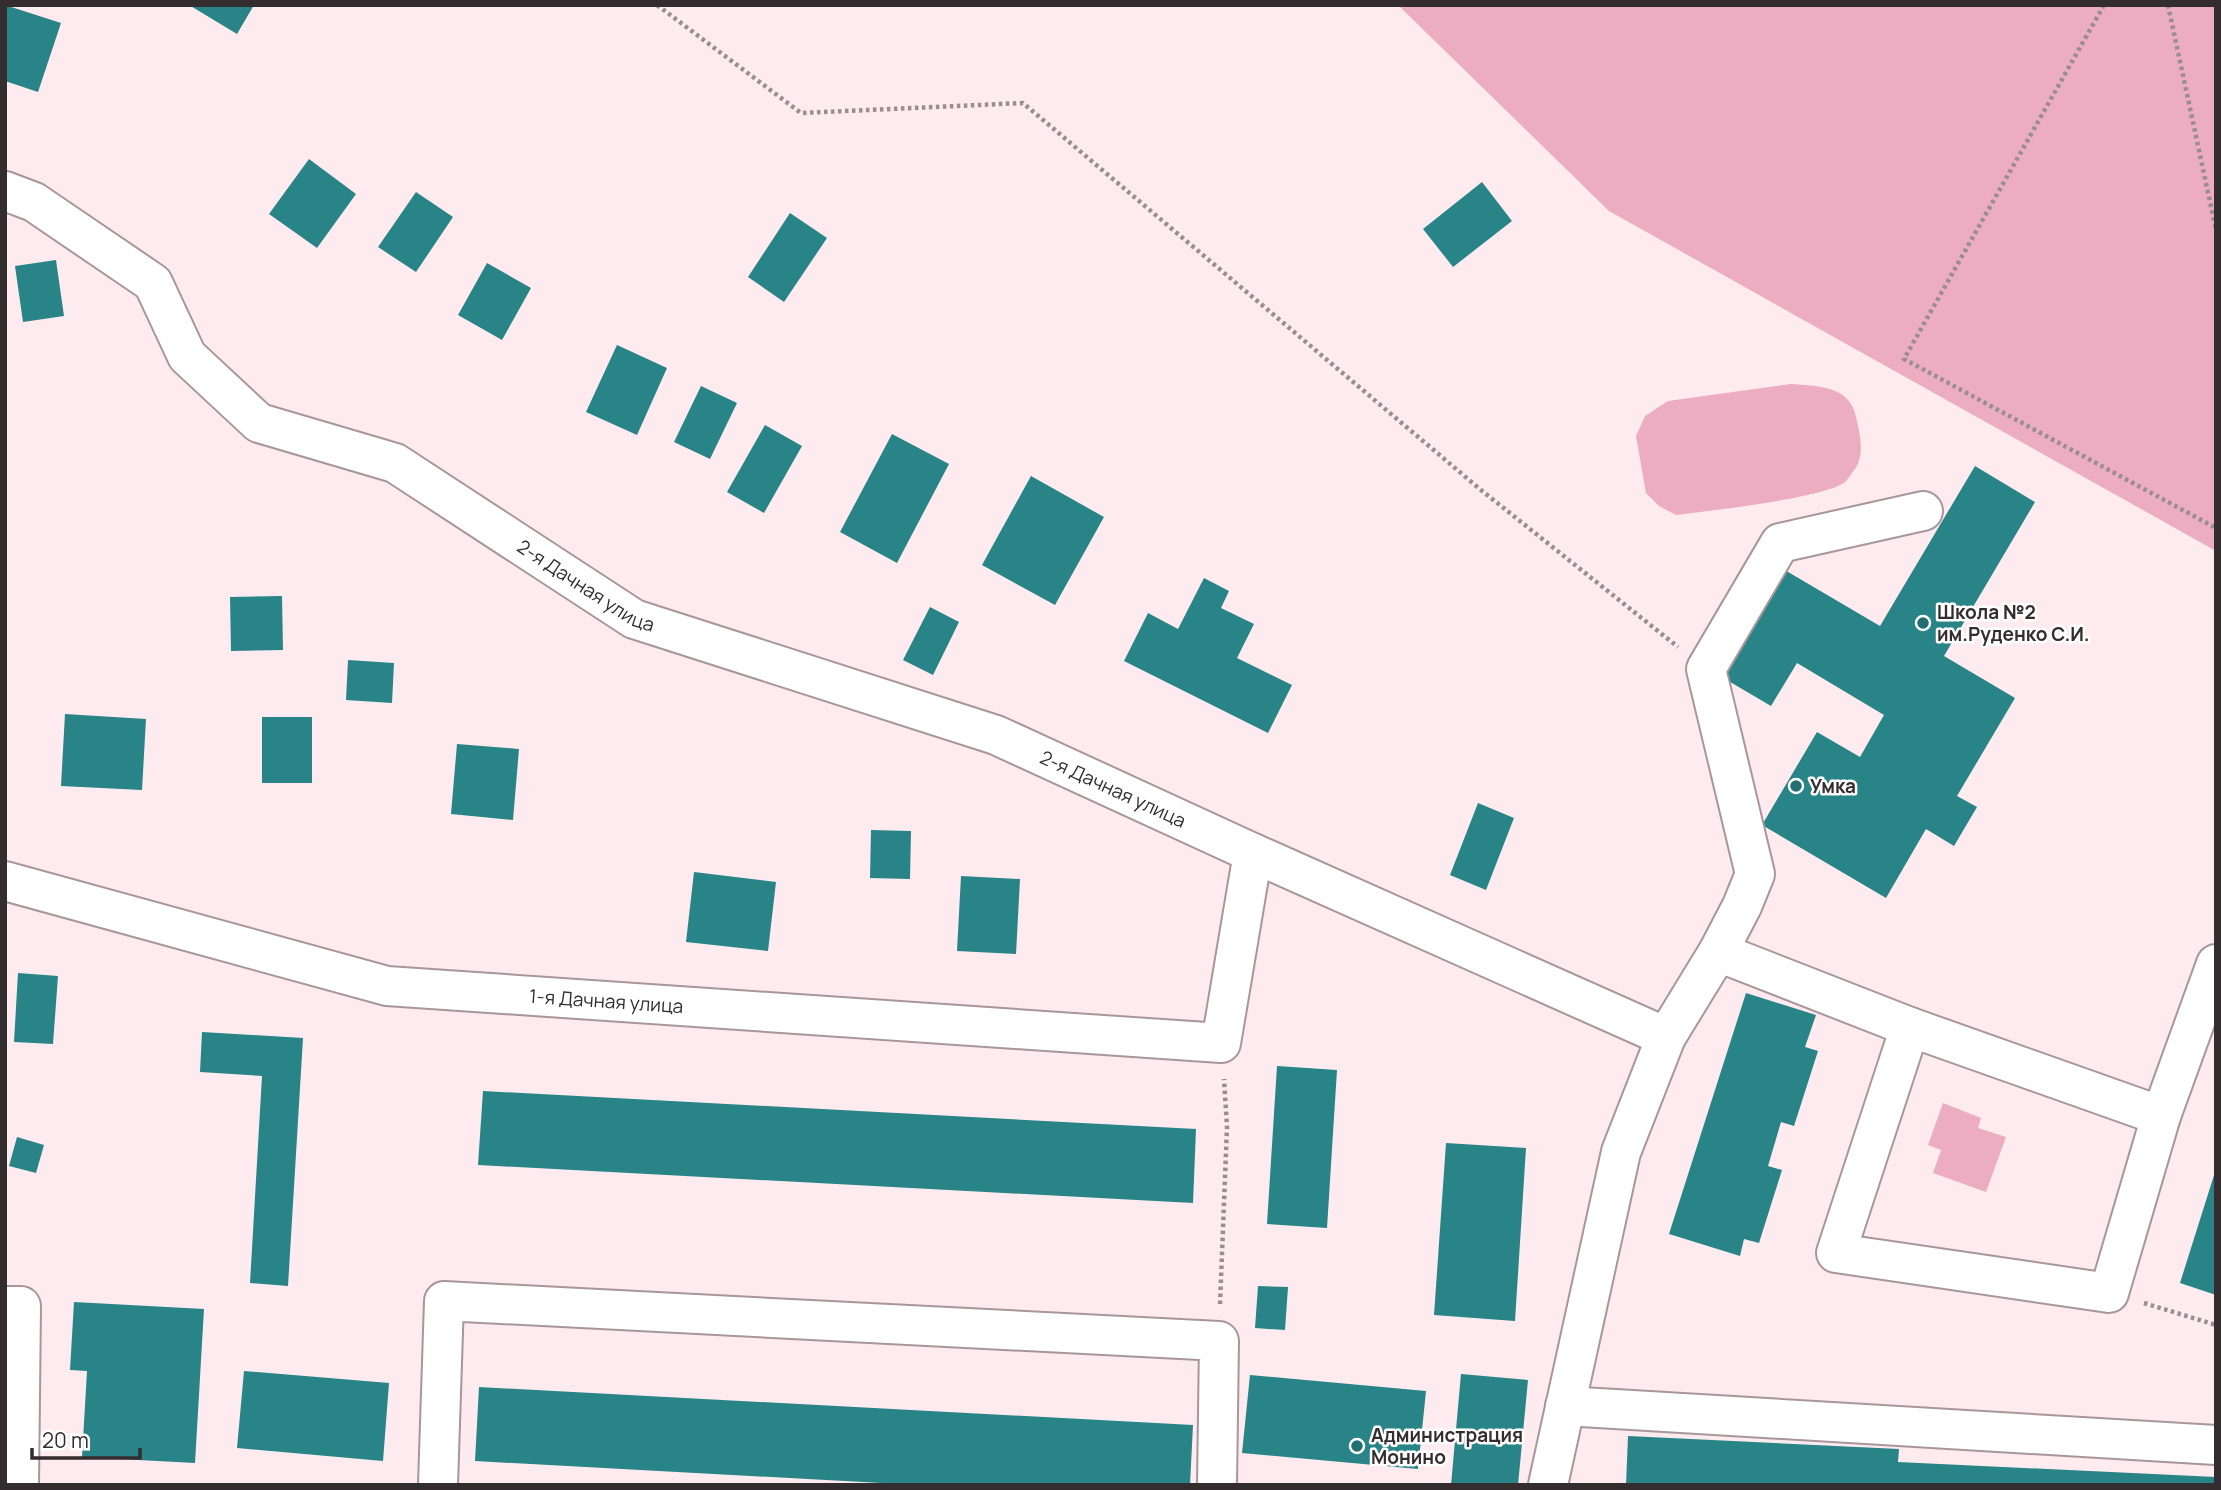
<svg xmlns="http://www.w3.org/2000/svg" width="2221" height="1490" font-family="Manrope,sans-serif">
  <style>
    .green { fill: #ecacc1 }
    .building { fill: #288486 }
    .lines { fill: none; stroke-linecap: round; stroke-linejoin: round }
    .minor-casing { stroke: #a7969b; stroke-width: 42 }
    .path { stroke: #9a8d91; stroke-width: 4.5; stroke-dasharray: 3.5 3.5; stroke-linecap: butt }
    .minor { stroke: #fff; stroke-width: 38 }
    .poi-dot { fill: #226e70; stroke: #fff; stroke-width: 2.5 }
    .labels { text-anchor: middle; stroke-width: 5; stroke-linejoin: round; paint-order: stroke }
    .street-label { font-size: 19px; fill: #342d2f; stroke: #fff }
    .poi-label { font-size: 19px; font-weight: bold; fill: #342d2f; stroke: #fff; text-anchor: start }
  </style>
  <rect width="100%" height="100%" fill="#fdebf0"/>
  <path class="green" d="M 1398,5 L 2216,5 L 2216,551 L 1609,211 Z
    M 1791,384 C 1816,386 1850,385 1856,417 C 1860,434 1865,454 1855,469 C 1852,473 1848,479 1845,482 C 1825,498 1707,511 1676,515 L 1659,506 L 1646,493 L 1636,436 L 1645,416 L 1668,401 Z
    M 1943,1103 L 1981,1118 L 1978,1128 L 2006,1137 L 1986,1192 L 1933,1173 L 1941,1150 L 1928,1145 Z"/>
  <path class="building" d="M 5,5 L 61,23 L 38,92 L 5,81 Z
    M 189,5 L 254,5 L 237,34 Z
    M 309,159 L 356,194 L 317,248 L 269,214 Z
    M 1482,182 L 1512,221 L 1453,267 L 1423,229 Z
    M 416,192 L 453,217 L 416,272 L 378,247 Z
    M 790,213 L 827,238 L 784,302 L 748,277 Z
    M 56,260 L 64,316 L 23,322 L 15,266 Z
    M 487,263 L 531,288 L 502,340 L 458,315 Z
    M 617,345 L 667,368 L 637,435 L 586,412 Z
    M 701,386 L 737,403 L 710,459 L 674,442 Z
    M 765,425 L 802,446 L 764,513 L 727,492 Z
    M 892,434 L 949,464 L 897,563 L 840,532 Z
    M 1975,466 L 2035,502 L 1944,656 L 2015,698 L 1957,796 L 1977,807 L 1954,846 L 1926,829 L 1886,898 L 1762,825 L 1817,732 L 1860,757 L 1884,715 L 1797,663 L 1771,706 L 1720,676 L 1783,569 L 1880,626 Z
    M 1031,476 L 1104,517 L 1055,605 L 982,565 Z
    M 1204,578 L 1229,591 L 1221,608 L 1254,624 L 1237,658 L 1292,685 L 1268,733 L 1124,661 L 1148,613 L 1178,629 Z
    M 282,596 L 283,650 L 231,651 L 230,597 Z
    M 930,607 L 959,622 L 933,675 L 903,660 Z
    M 348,660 L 394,663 L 392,703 L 346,700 Z
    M 65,714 L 146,719 L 142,790 L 61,786 Z
    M 262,717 L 312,717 L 312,783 L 262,783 Z
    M 457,744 L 519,749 L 513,820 L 451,814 Z
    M 1478,803 L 1514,818 L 1486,890 L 1450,875 Z
    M 871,830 L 911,831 L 910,879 L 870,878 Z
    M 694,872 L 776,882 L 768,951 L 686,942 Z
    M 961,876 L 1020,879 L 1016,954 L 957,951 Z
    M 18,973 L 58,976 L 53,1044 L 14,1042 Z
    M 1746,993 L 1816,1015 L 1805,1047 L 1818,1051 L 1794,1126 L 1781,1122 L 1768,1166 L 1782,1170 L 1759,1243 L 1744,1239 L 1740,1256 L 1669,1234 Z
    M 202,1032 L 303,1038 L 288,1286 L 250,1283 L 262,1076 L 200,1072 Z
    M 1277,1066 L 1337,1070 L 1327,1228 L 1267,1224 Z
    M 483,1091 L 1196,1129 L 1193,1203 L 478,1165 Z
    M 17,1137 L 44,1145 L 36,1173 L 9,1166 Z
    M 1446,1143 L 1526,1148 L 1515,1321 L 1434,1315 Z
    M 2215,1172 L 2216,1172 L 2216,1295 L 2180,1283 Z
    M 1258,1286 L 1288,1287 L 1285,1330 L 1255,1328 Z
    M 74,1302 L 204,1309 L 195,1463 L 82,1457 L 87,1371 L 70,1370 Z
    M 244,1371 L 389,1383 L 383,1461 L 237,1448 Z
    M 1461,1374 L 1528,1380 L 1518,1485 L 1451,1485 Z
    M 1250,1375 L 1426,1391 L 1418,1469 L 1242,1453 Z
    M 479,1387 L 1193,1425 L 1190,1485 L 918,1485 L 475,1461 Z
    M 1628,1436 L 1899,1449 L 1898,1462 L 2216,1477 L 2216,1485 L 1626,1485 Z"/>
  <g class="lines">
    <g class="minor-casing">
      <g id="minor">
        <path id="s1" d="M 5,191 L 34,202 L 153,283 L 187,356 L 259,423 L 395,463 L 634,619 L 996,735 L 1253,853 L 1666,1037"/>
        <path id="s2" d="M 5,881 L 387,986 L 1221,1043 L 1253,853"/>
        <path d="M 1718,952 L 1742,906 L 1755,874 L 1706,669 L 1780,543 L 1923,511"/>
        <path d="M 1910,1027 L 1836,1253 L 2109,1293 L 2161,1116 L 2216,964"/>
        <path d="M 5,1306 L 21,1306 L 19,1485"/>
        <path d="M 1565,1406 L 2216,1445"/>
        <path d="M 438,1485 L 444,1301 L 1219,1341 L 1217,1485"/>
        <path d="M 1548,1485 L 1621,1152 L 1666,1037 L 1718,952 L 1910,1027 L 2161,1116"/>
      </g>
    </g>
    <path class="path" d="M 657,5 L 801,113 L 1023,103 L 1481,490 L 1678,647
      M 2104,5 L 1904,359 L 2216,528
      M 2168,5 L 2216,230
      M 2144,1303 L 2216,1325
      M 1220,1304 L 1227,1127 L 1224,1079"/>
    <use href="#minor" class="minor"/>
  </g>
  <g class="poi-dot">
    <circle cx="1923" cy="623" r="7"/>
    <circle cx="1796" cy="786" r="7"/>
    <circle cx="1357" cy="1446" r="7"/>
  </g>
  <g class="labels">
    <g class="street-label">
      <text dy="7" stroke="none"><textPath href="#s1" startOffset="723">2-я Дачная улица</textPath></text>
      <text dy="7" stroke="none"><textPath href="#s1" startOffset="1290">2-я Дачная улица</textPath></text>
      <text dy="7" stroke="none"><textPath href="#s2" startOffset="616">1-я Дачная улица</textPath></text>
    </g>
    <g class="poi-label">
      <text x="1937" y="619">Школа №2<tspan x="1937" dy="22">им.Руденко С.И.</tspan></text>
      <text x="1810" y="793">Умка</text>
      <text x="1371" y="1442">Администрация<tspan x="1371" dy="22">Монино</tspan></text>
    </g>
  </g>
  <rect width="2221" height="1490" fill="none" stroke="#342d2f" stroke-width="14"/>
  <path d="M32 1448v10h108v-10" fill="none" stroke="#342d2f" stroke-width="3.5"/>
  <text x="42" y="1448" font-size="21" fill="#342d2f" stroke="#ffffff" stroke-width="5" paint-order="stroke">20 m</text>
</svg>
